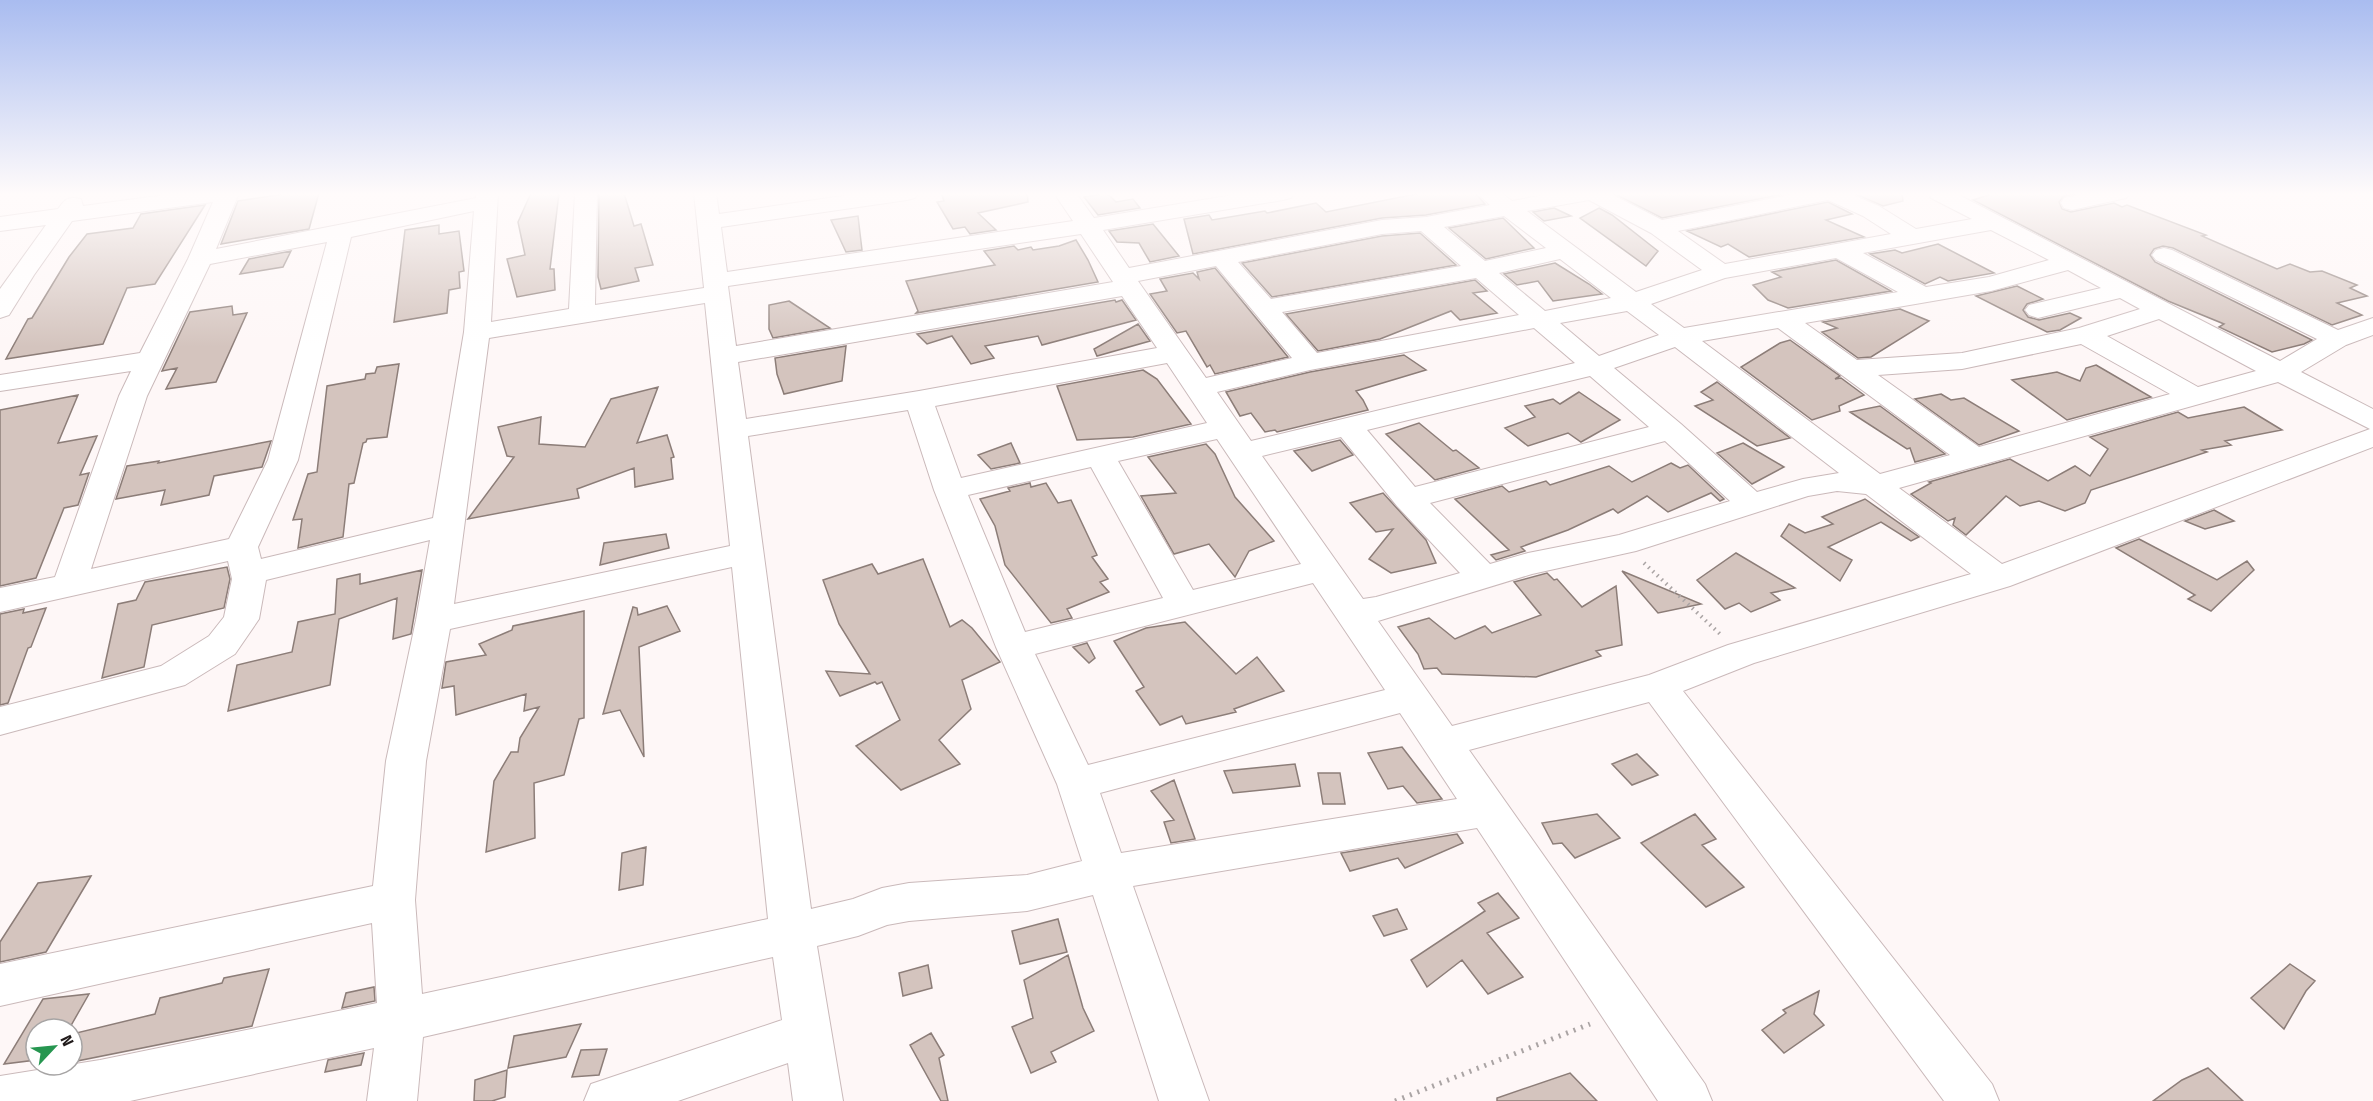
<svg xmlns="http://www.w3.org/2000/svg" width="2373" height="1101" font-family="'Fira Sans Condensed',sans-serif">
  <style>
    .building { fill: #d4c4be; stroke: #8c7d78; stroke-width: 1.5 }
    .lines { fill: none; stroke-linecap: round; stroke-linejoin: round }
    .minor-casing { stroke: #cab9ba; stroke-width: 2 }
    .path-far1 { stroke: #aaa4a4; stroke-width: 4; stroke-dasharray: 1.5 4.5; stroke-linecap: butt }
    .path { stroke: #aaa4a4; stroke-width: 5; stroke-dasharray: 2 6; stroke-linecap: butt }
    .minor { fill: #fff; fill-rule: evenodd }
  </style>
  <rect width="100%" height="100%" fill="#fef7f7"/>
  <path class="building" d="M 290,193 L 319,193 L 309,229 L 221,244 L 238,201 Z
    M 531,193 L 559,193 L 550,269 L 554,269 L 555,290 L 517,297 L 507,259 L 525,255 L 518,222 Z
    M 599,193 L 624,193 L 634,226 L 641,224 L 653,265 L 635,268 L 639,281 L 601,289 L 598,277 Z
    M 941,193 L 1027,193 L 1028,202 L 978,213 L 996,230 L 970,234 L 965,227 L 953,229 L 937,202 L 944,201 Z
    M 1107,193 L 1116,202 L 1133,199 L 1140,208 L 1098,215 L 1084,197 Z
    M 1421,193 L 1475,193 L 1485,204 L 1426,215 L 1382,218 L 1193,254 L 1184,219 L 1209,215 L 1212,220 L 1265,211 L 1267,213 L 1316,203 L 1326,212 Z
    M 1613,193 L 1789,193 L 1662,218 Z
    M 1853,193 L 1902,193 L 1903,201 L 1883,206 Z
    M 1995,193 L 2079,193 L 2064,196 L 2059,202 L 2062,209 L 2071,212 L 2114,203 L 2122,207 L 2127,205 L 2206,235 L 2202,236 L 2277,269 L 2290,264 L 2310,272 L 2322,271 L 2357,285 L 2350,288 L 2367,296 L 2337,303 L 2362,315 L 2332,325 L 2173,248 L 2163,246 L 2154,249 L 2150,255 L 2155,262 L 2312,340 L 2304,344 L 2272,352 L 2219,327 L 2224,324 L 2168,301 L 1973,200 Z
    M 1828,202 L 1852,214 L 1826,220 L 1864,237 L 1749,257 L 1728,244 L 1721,247 L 1687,231 Z
    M 205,205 L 155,284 L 127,288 L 103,344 L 6,359 L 28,319 L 32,318 L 69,257 L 87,234 L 133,228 L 141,214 Z
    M 1554,208 L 1571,216 L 1544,221 L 1533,212 Z
    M 1599,208 L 1612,215 L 1658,251 L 1646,266 L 1580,218 Z
    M 858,216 L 862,250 L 846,252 L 831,220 Z
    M 1503,218 L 1534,248 L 1486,259 L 1449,228 Z
    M 1153,224 L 1179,256 L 1150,262 L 1139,243 L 1117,242 L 1109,231 Z
    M 439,225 L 439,234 L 459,231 L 464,271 L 459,272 L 460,288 L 449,290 L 447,313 L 394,322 L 405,230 Z
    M 1420,233 L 1456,265 L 1272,297 L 1242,263 L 1382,236 Z
    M 1076,240 L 1088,260 L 1098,282 L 916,313 L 918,311 L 906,281 L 995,265 L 984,251 L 1014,246 L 1018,250 L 1031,247 L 1033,250 L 1059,246 Z
    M 1938,244 L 1994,273 L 1948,281 L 1940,277 L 1925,284 L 1870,254 L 1895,250 L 1902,253 Z
    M 291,251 L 283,267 L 240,274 L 249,259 Z
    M 1836,260 L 1891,291 L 1788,308 L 1768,300 L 1753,285 L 1781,277 L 1772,272 Z
    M 1555,263 L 1589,284 L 1602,294 L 1553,301 L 1538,281 L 1517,285 L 1504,274 Z
    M 1215,268 L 1288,357 L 1215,374 L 1210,365 L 1207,367 L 1186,331 L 1177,333 L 1150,294 L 1167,291 L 1160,279 L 1193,273 L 1199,279 L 1197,272 Z
    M 1475,280 L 1487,291 L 1473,293 L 1497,313 L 1460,320 L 1451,311 L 1380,339 L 1318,351 L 1286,314 Z
    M 2017,286 L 2043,299 L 2027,304 L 2023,310 L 2028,317 L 2039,320 L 2070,313 L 2081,318 L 2060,330 L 2047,332 L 1976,296 Z
    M 1115,300 L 1116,302 L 1122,300 L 1136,320 L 1042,345 L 1038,336 L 985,346 L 994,358 L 971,364 L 952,336 L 927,344 L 917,334 Z
    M 789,301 L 830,328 L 773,338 L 769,329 L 769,305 Z
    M 232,306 L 233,315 L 247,313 L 216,382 L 166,389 L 177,368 L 162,371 L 190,312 Z
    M 1900,309 L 1929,321 L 1871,357 L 1858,358 L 1822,332 L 1837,328 L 1823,322 Z
    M 1138,324 L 1150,341 L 1097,356 L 1094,349 Z
    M 1790,340 L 1840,376 L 1835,379 L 1841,378 L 1864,395 L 1839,406 L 1840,411 L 1812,420 L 1741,367 L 1780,343 Z
    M 846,346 L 842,381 L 784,394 L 777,374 L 775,358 Z
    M 1404,355 L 1426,370 L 1356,391 L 1363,400 L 1368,410 L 1277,432 L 1275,430 L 1265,432 L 1251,413 L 1240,416 L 1226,392 L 1310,372 Z
    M 399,364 L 387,437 L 367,439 L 366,442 L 363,443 L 354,483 L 349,484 L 343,537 L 298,548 L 302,519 L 293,520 L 308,474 L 317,472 L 327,386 L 365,379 L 366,374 L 375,373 L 377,367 Z
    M 2096,365 L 2151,397 L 2067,420 L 2012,380 L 2057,372 L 2080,381 L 2086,368 Z
    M 1143,370 L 1157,379 L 1191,424 L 1133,437 L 1077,440 L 1057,386 Z
    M 1717,382 L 1790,438 L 1757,446 L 1695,406 L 1713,400 L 1701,392 Z
    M 658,387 L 637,443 L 667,435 L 674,457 L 671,458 L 673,479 L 635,487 L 634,468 L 577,489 L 579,498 L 468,519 L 514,457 L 507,456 L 498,427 L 541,417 L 539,444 L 585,447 L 611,399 Z
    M 1579,392 L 1620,420 L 1581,442 L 1568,433 L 1528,446 L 1505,428 L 1535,417 L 1525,406 L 1553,399 L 1560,404 Z
    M 1941,394 L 1951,400 L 1964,398 L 2019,431 L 1979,445 L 1915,399 Z
    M 78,395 L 58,443 L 97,436 L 80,475 L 89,473 L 78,505 L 64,508 L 36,578 L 0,586 L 0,410 Z
    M 1880,406 L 1945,454 L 1915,462 L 1910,448 L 1907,449 L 1850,412 Z
    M 2244,407 L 2282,430 L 2225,441 L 2231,445 L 2202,450 L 2207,452 L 2091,490 L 2085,503 L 2065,511 L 2039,501 L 2020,506 L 2006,496 L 1966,535 L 1953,525 L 1955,518 L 1948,521 L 1911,494 L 1931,483 L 1929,482 L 2010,459 L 2048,481 L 2075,466 L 2090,476 L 2108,449 L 2090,437 L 2178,412 L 2188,418 Z
    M 1419,423 L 1453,451 L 1456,450 L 1479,468 L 1435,480 L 1386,434 Z
    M 1340,440 L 1353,455 L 1312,471 L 1294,451 Z
    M 271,441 L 262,467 L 214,476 L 209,495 L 161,505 L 165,490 L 116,499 L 127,466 L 159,461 L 158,463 Z
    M 1011,443 L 1020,463 L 991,469 L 978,455 Z
    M 1743,443 L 1784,467 L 1752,484 L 1717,453 Z
    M 1206,444 L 1215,454 L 1235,497 L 1274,541 L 1249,551 L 1235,577 L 1209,544 L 1174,554 L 1141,496 L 1176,493 L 1148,457 Z
    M 1671,463 L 1680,468 L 1688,465 L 1724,499 L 1720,501 L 1711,493 L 1668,512 L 1647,496 L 1618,513 L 1613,509 L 1568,530 L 1521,547 L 1525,551 L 1496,560 L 1491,555 L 1509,550 L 1455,499 L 1502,486 L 1509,492 L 1546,481 L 1550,485 L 1609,466 L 1632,482 Z
    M 1030,483 L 1031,487 L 1046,483 L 1058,503 L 1071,500 L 1097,555 L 1092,557 L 1108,579 L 1100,582 L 1109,592 L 1067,609 L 1072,618 L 1051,623 L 1005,565 L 995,526 L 980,499 L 1010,491 L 1008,488 Z
    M 1383,493 L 1426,540 L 1436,563 L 1391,573 L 1369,559 L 1393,529 L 1376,532 L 1350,503 Z
    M 1865,499 L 1919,537 L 1911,541 L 1881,522 L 1828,547 L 1852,560 L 1840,581 L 1781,536 L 1789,524 L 1805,533 L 1833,524 L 1822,517 Z
    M 2214,510 L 2234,521 L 2205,529 L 2185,521 Z
    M 666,534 L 669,548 L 600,565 L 604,543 Z
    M 2139,539 L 2217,580 L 2247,561 L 2254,570 L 2211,611 L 2188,599 L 2195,595 L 2116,548 Z
    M 1736,553 L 1795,588 L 1771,593 L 1780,600 L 1751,612 L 1739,603 L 1725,609 L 1697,580 Z
    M 923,559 L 950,627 L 962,620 L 972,628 L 1000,662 L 962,680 L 971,709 L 939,740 L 960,764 L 901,790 L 856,746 L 900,720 L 882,682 L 877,684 L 875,682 L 840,696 L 826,671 L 870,674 L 839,624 L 823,580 L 872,564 L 878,574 Z
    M 227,567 L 230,579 L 224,608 L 152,625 L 144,667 L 102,678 L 118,604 L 136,600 L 145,582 Z
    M 422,570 L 411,634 L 393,639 L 397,598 L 339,619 L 330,685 L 228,711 L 237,665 L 292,652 L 298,622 L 335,614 L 337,579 L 360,574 L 360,584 Z
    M 1622,571 L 1701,604 L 1658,613 Z
    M 1547,573 L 1554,580 L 1557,579 L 1582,607 L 1616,586 L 1622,645 L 1596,651 L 1601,656 L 1536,677 L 1442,674 L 1437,668 L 1424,669 L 1418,654 L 1398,627 L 1429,618 L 1455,639 L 1485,626 L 1492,633 L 1541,615 L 1514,582 Z
    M 667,606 L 680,631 L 639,647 L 644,757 L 620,710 L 603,714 L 633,607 L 637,608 L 638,615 Z
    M 46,608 L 31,647 L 28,648 L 8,703 L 0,705 L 0,614 L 24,609 L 23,613 Z
    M 584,611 L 584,718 L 579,719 L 564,775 L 534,783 L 535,838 L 486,852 L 494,781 L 511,752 L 518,752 L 520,738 L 539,707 L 524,711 L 526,694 L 456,715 L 454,686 L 442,688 L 446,662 L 486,655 L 479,644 L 512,630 L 513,626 Z
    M 1185,622 L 1236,674 L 1257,657 L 1284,691 L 1234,709 L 1236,712 L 1186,724 L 1182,716 L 1160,725 L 1136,691 L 1144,687 L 1114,641 L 1146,628 Z
    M 1087,643 L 1095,658 L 1089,663 L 1073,647 Z
    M 1402,747 L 1442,799 L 1417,803 L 1403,786 L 1388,789 L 1368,753 Z
    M 1637,754 L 1658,775 L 1632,785 L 1612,764 Z
    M 1295,764 L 1300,786 L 1233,793 L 1224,771 Z
    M 1318,773 L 1340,773 L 1345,804 L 1323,804 Z
    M 1174,780 L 1195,839 L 1171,843 L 1164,822 L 1174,820 L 1151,791 Z
    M 1597,814 L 1620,838 L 1575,858 L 1562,843 L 1553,844 L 1542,823 Z
    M 1695,814 L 1716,839 L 1702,845 L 1744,887 L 1706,907 L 1641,843 Z
    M 1457,834 L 1463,843 L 1405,868 L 1398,858 L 1350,871 L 1341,853 Z
    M 646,847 L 643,885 L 619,890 L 622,853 Z
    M 91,876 L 46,952 L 0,962 L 0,942 L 38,883 Z
    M 1498,893 L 1519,918 L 1487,933 L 1523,977 L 1488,994 L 1462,960 L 1427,987 L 1411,960 L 1485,911 L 1478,903 Z
    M 1397,909 L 1407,929 L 1384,936 L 1373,916 Z
    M 1058,919 L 1067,952 L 1020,964 L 1012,931 Z
    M 1068,955 L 1083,1008 L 1094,1031 L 1051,1052 L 1056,1062 L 1031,1073 L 1012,1027 L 1033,1018 L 1024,980 Z
    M 2290,964 L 2315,981 L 2306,991 L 2284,1029 L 2251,998 Z
    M 928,965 L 932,988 L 903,996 L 899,973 Z
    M 269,969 L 252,1026 L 72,1062 L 72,1034 L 155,1014 L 160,998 L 222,983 L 224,978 Z
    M 374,987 L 375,1001 L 342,1008 L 346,993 Z
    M 1819,991 L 1814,1014 L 1824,1025 L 1784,1053 L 1762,1030 L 1786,1013 L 1783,1010 Z
    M 89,994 L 69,1029 L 36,1029 L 36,1060 L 4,1064 L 43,999 Z
    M 581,1024 L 566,1057 L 508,1068 L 514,1036 Z
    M 931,1033 L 944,1055 L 939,1058 L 948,1101 L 941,1101 L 910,1045 Z
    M 607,1049 L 599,1075 L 572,1077 L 581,1050 Z
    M 364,1053 L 361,1065 L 325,1072 L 328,1060 Z
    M 2208,1068 L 2243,1101 L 2153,1101 L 2182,1080 Z
    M 507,1070 L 505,1097 L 492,1101 L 474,1101 L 475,1080 Z
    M 1570,1073 L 1597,1101 L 1497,1101 L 1497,1098 Z"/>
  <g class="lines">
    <g class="minor-casing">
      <path id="minor" d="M 180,193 L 239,193 L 216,249 L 476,198 L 476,193 L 498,193 L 491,322 L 569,309 L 575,193 L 597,193 L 595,305 L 704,288 L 694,193 L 716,193 L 719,214 L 863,193 L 918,193 L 915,198 L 907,200 L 721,227 L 727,272 L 1073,221 L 1054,193 L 1076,193 L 1094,218 L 1245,193 L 1294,193 L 1291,198 L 1283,200 L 1103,230 L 1129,268 L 1382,220 L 1426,217 L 1490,205 L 1477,193 L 1502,193 L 1512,201 L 1555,193 L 1609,193 L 1662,220 L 1799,193 L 1848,193 L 1879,206 L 1916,229 L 1972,219 L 1931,198 L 1928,193 L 1955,193 L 2280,361 L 2317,339 L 2156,260 L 2152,255 L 2156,250 L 2164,248 L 2172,250 L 2338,330 L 2373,318 L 2373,335 L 2346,345 L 2301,372 L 2373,409 L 2373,447 L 2010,586 L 1754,663 L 1683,691 L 1992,1084 L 1999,1101 L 1944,1101 L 1649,702 L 1469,750 L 1705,1084 L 1712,1101 L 1658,1101 L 1477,828 L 1133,886 L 1209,1101 L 1159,1101 L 1093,895 L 1027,911 L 909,921 L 887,925 L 858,936 L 817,946 L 843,1101 L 793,1101 L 788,1063 L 678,1101 L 584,1101 L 591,1084 L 782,1020 L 773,957 L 423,1037 L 417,1101 L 367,1101 L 374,1048 L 130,1101 L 0,1101 L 0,1076 L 100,1060 L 377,1003 L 372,923 L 0,1006 L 0,964 L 373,886 L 386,761 L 416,620 L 430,540 L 266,580 L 259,619 L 235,654 L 185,685 L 0,735 L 0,707 L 161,666 L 209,636 L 224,617 L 232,579 L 228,561 L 0,612 L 0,588 L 55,577 L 119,396 L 131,371 L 0,391 L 0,375 L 140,353 L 188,259 L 213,202 L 72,221 L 34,275 L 9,315 L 0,318 L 0,289 L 46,225 L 0,231 L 0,217 L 58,209 C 65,199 68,196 81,199 L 83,206 ZM 1589,200 L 1651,233 L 1702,270 L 1636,292 L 1527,211 ZM 1828,200 L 1863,216 L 1891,234 L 1725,264 L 1678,231 ZM 474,211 L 464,332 L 433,518 L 261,559 L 258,547 L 298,460 L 351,237 ZM 1504,216 L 1546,248 L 1485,261 L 1444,227 ZM 1991,230 L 2049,260 L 1989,277 L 1926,287 L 1863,253 ZM 1421,231 L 1461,266 L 1271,299 L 1238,262 L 1382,234 ZM 1081,234 L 1113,282 L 736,346 L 728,286 ZM 327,242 L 268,460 L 229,539 L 91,569 L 147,396 L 210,264 ZM 1836,258 L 1898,292 L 1684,328 L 1651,304 L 1725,278 ZM 1560,259 L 1611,298 L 1545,311 L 1499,273 ZM 1216,266 L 1292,358 L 1206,378 L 1138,281 ZM 2068,270 L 2101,288 L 2029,305 L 2025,310 L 2029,315 L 2038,318 L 2120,298 L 2140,309 L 2079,328 L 1962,353 L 1857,360 L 1805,323 L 1991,291 ZM 1476,278 L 1519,315 L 1317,353 L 1282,312 ZM 1122,296 L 1157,348 L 919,391 L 746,419 L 738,362 ZM 705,303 L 730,546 L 454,604 L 489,338 ZM 1627,311 L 1659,335 L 1599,356 L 1560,323 ZM 2159,319 L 2256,371 L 2198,387 L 2107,336 ZM 1534,328 L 1575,363 L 1251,441 L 1217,392 L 1310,370 ZM 1778,328 L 1950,455 L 1880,474 L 1702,341 ZM 2081,344 L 2170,394 L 1979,447 L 1878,375 L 1962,369 ZM 1675,347 L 1839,473 L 1803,479 L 1757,492 L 1681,424 L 1614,368 ZM 1167,363 L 1207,423 L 961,478 L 935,406 ZM 1590,376 L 1649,427 L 1415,487 L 1367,430 ZM 2278,382 L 2370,429 L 2002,564 L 1899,488 ZM 908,410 L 934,490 L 996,647 L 1057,784 L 1082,861 L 1027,875 L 909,883 L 882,888 L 853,899 L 811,909 L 748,436 ZM 1341,437 L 1397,506 L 1460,573 L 1376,597 L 1363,599 L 1262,456 ZM 1217,439 L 1301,564 L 1193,590 L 1118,461 ZM 1665,441 L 1730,501 L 1619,535 L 1528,553 L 1490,564 L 1430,503 ZM 1091,467 L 1163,598 L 1025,632 L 968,495 ZM 1837,491 L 1866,494 L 1971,574 L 1728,645 L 1649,675 L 1452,726 L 1378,621 L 1532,574 L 1636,551 L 1808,496 ZM 732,567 L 768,919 L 422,994 L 415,900 L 426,761 L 450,629 ZM 1313,583 L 1385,690 L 1088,765 L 1035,654 ZM 1400,713 L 1457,799 L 1121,853 L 1100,793 Z
        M 2089,193 L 2129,193 L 2126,198 L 2072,210 L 2064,208 L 2061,203 L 2064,198 Z"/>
    </g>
    <path class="path-far1" d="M 1644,563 L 1720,634"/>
    <path class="path" d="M 1395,1101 L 1590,1024"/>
    <use href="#minor" class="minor"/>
  </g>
  <linearGradient id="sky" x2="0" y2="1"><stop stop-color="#a9bcf0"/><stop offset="0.56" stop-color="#fffbfb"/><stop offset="1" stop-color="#fffbfb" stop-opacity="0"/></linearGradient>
  <rect width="2373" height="347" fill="url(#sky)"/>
  <g transform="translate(54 1047) rotate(64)"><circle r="28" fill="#ffffff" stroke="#a6a4a4" stroke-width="1.5"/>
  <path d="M0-4.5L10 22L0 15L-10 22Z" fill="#269650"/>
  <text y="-9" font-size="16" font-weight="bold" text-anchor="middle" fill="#211b1b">N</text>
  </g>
</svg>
